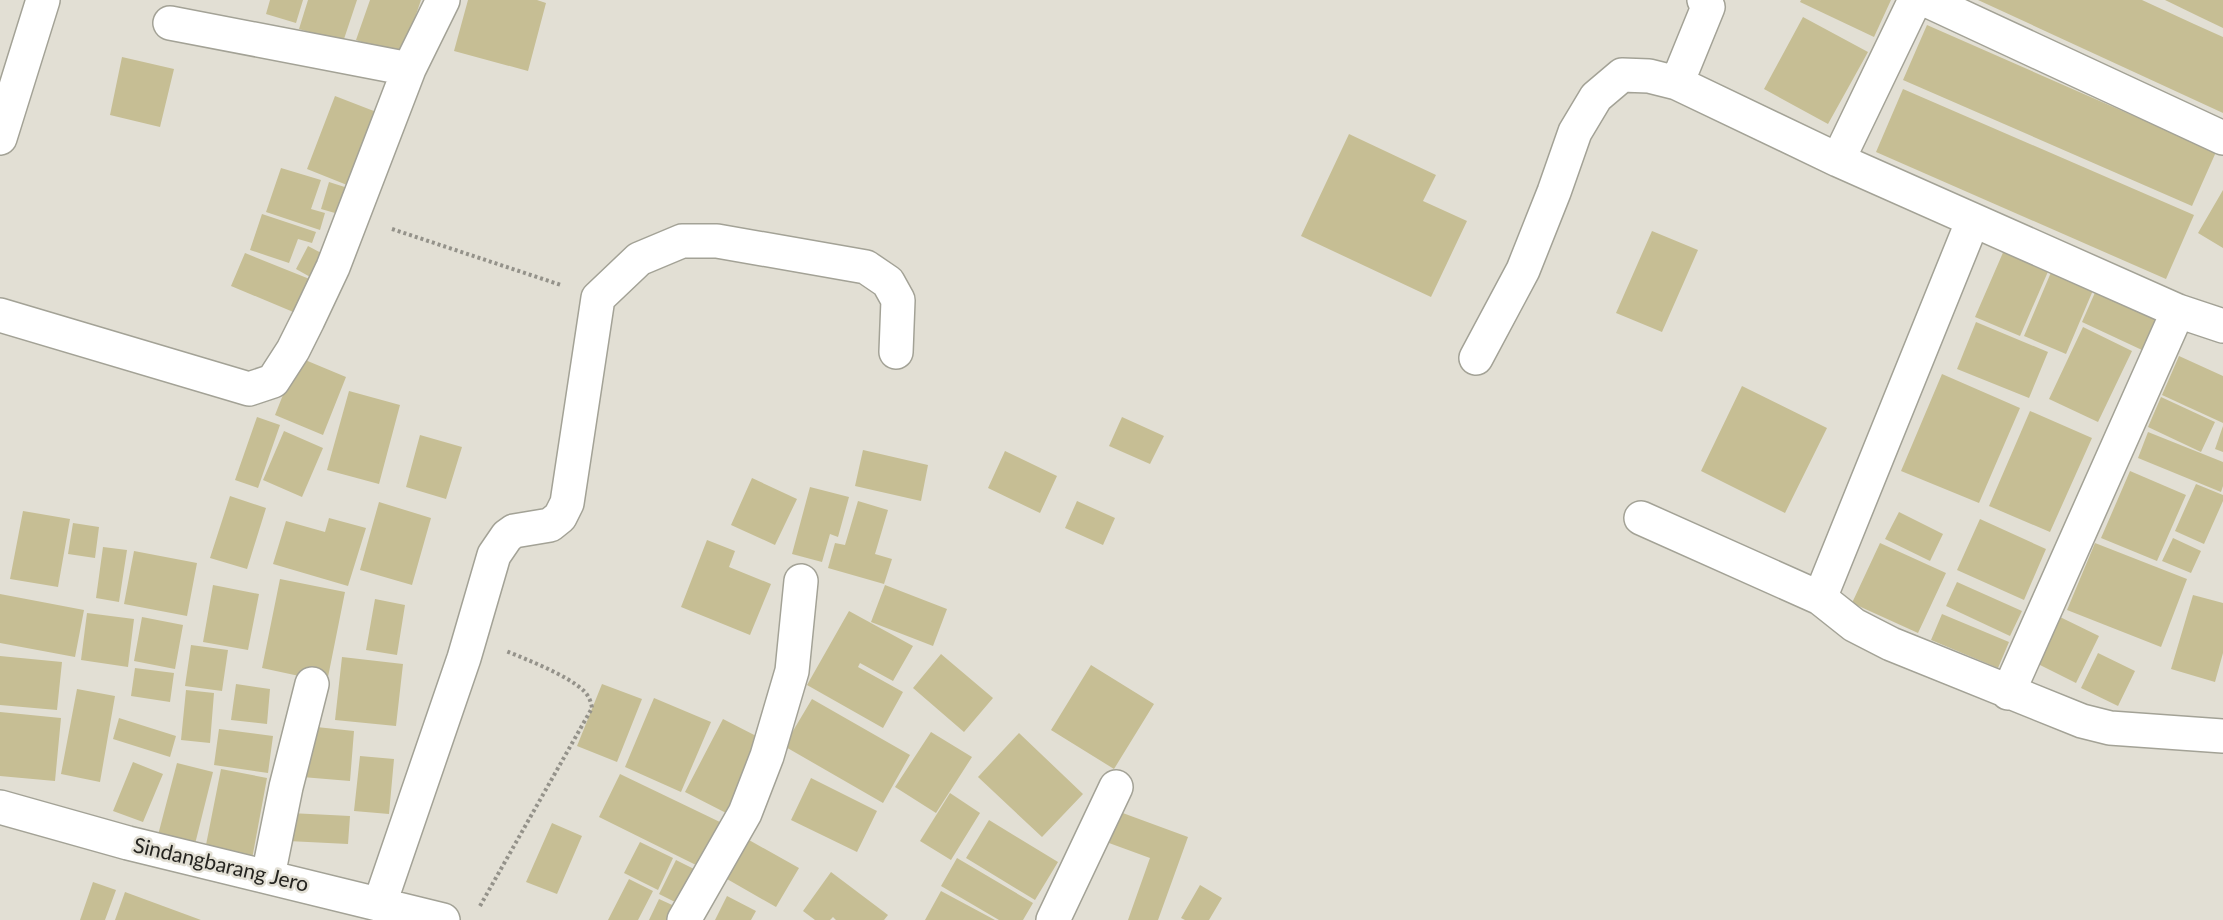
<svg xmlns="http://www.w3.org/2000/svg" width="2223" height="920" font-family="Lato,sans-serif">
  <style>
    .building { fill: #c6be94 }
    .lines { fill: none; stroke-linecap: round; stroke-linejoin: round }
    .minor-casing { stroke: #a3a296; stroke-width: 36 }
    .path { stroke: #94928a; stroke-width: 4; stroke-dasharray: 3 3; stroke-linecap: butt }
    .minor { stroke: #fff; stroke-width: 33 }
    .labels { text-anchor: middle; stroke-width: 5; stroke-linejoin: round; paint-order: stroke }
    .street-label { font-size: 21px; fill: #252420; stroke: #e2dfd4 }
  </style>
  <rect width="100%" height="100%" fill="#e2dfd4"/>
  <path class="building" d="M 270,0 L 303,0 L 296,23 L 266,14 Z
    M 308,0 L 357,0 L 343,42 L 299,29 Z
    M 370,0 L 421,0 L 402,56 L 356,40 Z
    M 468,0 L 537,0 L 546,3 L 528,71 L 454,51 Z
    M 1801,0 L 1891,0 L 1874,37 L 1800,2 Z
    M 1978,0 L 2142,0 L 2194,24 L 2223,37 L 2223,113 Z
    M 2165,0 L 2223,0 L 2223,28 L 2200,17 Z
    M 1803,17 L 1868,52 L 1828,124 L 1764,89 Z
    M 1927,25 L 2216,152 L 2192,206 L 1903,80 Z
    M 122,57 L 174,69 L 160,127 L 110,115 Z
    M 1903,89 L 2194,215 L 2166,279 L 1876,152 Z
    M 335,96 L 379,113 L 352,187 L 307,169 Z
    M 1349,134 L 1436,175 L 1423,201 L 1467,221 L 1431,297 L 1301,236 Z
    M 281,168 L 321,180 L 311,209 L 325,213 L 320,230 L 266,212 Z
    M 329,182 L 351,189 L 342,215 L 321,209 Z
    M 2223,190 L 2223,248 L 2198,233 Z
    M 262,214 L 316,232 L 312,243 L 298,239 L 289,263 L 250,250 Z
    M 1652,231 L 1698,250 L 1662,332 L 1616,313 Z
    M 308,246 L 325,255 L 312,278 L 296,269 Z
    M 2005,248 L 2050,267 L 2020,336 L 1975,317 Z
    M 245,253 L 312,280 L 298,314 L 231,286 Z
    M 2052,270 L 2094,288 L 2066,354 L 2024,336 Z
    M 2097,288 L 2157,315 L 2142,350 L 2082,322 Z
    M 1976,322 L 2048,352 L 2029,398 L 1957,369 Z
    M 2083,327 L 2132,351 L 2098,422 L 2049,399 Z
    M 2179,356 L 2223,376 L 2223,423 L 2162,395 Z
    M 298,357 L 346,377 L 323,435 L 275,415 Z
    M 1942,374 L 2020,408 L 1979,503 L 1901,471 Z
    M 1742,386 L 1827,428 L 1785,513 L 1701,471 Z
    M 349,391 L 400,405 L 379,484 L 327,470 Z
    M 2161,397 L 2215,422 L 2201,452 L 2148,427 Z
    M 2030,411 L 2092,438 L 2050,532 L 1989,506 Z
    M 257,417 L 280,425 L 258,488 L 235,480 Z
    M 1122,417 L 1164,436 L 1150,464 L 1109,446 Z
    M 2223,426 L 2223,452 L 2215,449 Z
    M 284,431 L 323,448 L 302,497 L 263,480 Z
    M 2148,432 L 2223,462 L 2223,486 L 2221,492 L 2138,458 Z
    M 420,435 L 462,447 L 446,499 L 406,487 Z
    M 863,450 L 928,465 L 921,501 L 855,486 Z
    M 1005,451 L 1057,476 L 1040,513 L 988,488 Z
    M 2130,471 L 2186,495 L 2157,561 L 2101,538 Z
    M 752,478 L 797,499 L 775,545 L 731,525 Z
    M 2196,484 L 2223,495 L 2223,501 L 2204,544 L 2175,531 Z
    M 810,487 L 849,497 L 838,537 L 830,534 L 822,562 L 792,554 Z
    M 230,496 L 266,508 L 247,569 L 210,558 Z
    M 858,501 L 888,510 L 875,554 L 892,559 L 884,584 L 828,568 L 835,543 L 845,545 Z
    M 1077,501 L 1115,518 L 1103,545 L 1065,528 Z
    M 379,502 L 431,518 L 412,585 L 360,570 Z
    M 23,511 L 70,519 L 58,587 L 10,579 Z
    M 1899,512 L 1943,534 L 1930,561 L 1885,539 Z
    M 329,518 L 366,528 L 348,586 L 273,564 L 286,521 L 325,532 Z
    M 1980,519 L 2046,549 L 2024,600 L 1957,570 Z
    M 73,523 L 99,527 L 95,558 L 68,554 Z
    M 2173,538 L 2201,551 L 2191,573 L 2162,561 Z
    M 707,540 L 735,551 L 729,567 L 771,584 L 750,635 L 681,607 Z
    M 1880,543 L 1946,573 L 1918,633 L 1852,603 Z
    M 2095,543 L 2187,579 L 2161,647 L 2067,610 Z
    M 103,547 L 127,550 L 119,602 L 96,598 Z
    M 134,551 L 197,563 L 187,616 L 124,604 Z
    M 280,579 L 345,592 L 327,682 L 262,668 Z
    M 1957,582 L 2022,611 L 2010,636 L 1946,606 Z
    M 213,585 L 259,594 L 248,650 L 203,642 Z
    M 885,585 L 947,609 L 933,646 L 871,622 Z
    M 0,594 L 84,610 L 75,657 L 0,643 Z
    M 2193,595 L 2223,603 L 2223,653 L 2215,682 L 2171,669 Z
    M 375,599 L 405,605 L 397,655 L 366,650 Z
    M 849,611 L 913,646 L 893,681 L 860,663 L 858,667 L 903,692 L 883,728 L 807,685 Z
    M 87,613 L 134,619 L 128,667 L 81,660 Z
    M 1942,614 L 2009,642 L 1998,668 L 1931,640 Z
    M 142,617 L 183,625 L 175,669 L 134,661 Z
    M 2060,617 L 2099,636 L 2076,683 L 2038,664 Z
    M 191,645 L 228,650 L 222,691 L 185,686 Z
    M 2098,653 L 2135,671 L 2118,706 L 2081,688 Z
    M 941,654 L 993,698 L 964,732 L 913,688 Z
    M 0,656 L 62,662 L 57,710 L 0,705 Z
    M 342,657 L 403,664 L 396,726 L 335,720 Z
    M 1091,665 L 1154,704 L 1114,769 L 1051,730 Z
    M 135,668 L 174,673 L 170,702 L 131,696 Z
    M 236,684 L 270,689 L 267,724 L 231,720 Z
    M 602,684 L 642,699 L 617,762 L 577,746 Z
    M 77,689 L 115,696 L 100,782 L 61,774 Z
    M 186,690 L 214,693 L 210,743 L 181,740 Z
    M 654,698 L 711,722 L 681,792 L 625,767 Z
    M 812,699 L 910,755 L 883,803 L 784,746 Z
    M 0,712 L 61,718 L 55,781 L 0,776 Z
    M 119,718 L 176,736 L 170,757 L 113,739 Z
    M 723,719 L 768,742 L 730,815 L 685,792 Z
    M 307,726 L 354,731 L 350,781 L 302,777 Z
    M 219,729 L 273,736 L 268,773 L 214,765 Z
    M 931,732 L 972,757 L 936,813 L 895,787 Z
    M 1019,733 L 1083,794 L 1042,837 L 978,777 Z
    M 360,756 L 394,759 L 389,814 L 354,811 Z
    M 133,762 L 163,774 L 143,822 L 113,811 Z
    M 177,763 L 213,772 L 195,844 L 158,835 Z
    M 221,769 L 267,778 L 252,859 L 205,850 Z
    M 620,774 L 722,823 L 700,867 L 599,817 Z
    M 811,778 L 877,811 L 857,852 L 791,820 Z
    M 950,793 L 980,813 L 951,860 L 920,841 Z
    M 1120,812 L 1188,837 L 1158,920 L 1128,920 L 1150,858 L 1109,843 Z
    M 290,813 L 350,816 L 348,844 L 288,841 Z
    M 989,820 L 1058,862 L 1035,900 L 966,858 Z
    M 552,823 L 582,836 L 557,894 L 526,882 Z
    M 749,840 L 799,868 L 776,907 L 727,879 Z
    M 640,842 L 673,858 L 658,890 L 624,873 Z
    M 957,858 L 1033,903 L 1023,920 L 999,920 L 941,886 Z
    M 676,860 L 700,872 L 683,906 L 659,894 Z
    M 831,872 L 888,915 L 884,920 L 836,920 L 833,917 L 830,920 L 815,920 L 803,911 Z
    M 629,879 L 653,891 L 638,920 L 608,920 Z
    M 93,882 L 116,890 L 105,920 L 80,920 Z
    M 1200,885 L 1222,898 L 1209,920 L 1185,920 L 1181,918 Z
    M 941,891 L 995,920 L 925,920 Z
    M 125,892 L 201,920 L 115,920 Z
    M 727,896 L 756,911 L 751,920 L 715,920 Z
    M 659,899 L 681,909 L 676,920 L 649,920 Z"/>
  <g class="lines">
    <g class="minor-casing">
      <path id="minor" d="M 1915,0 L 1838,160 L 2178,311 L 2223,326
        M 1926,0 L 2223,138
        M 170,23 L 409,69 L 443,0
        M 1677,83 L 1708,7 L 1704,0
        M 0,138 L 43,0
        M 0,315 L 249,389 L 273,381 L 293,350 L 308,320 L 333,267 L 409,69
        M 1476,358 L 1523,270 L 1554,192 L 1575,132 L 1596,97 L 1622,75 L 1649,76 L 1677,83 L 1838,160
        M 1641,518 L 1820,598 L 1854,625 L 1891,644 L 2082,721 L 2110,728 L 2223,736
        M 1820,598 L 1973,220
        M 2008,693 L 2178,311
        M 0,807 L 128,843 L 443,920
        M 268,876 L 286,787 L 312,684
        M 380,903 L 464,658 L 494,555 L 507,536 L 514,531 L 550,525 L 560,517 L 567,503 L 598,298 L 639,259 L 682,241 L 717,241 L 866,267 L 888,282 L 898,300 L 896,352
        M 684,920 L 745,813 L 767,756 L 792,671 L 801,581
        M 1053,920 L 1116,787"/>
    </g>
    <path class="path" d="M 392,229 L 561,285
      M 480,906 L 592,708 C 591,702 589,696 584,691 C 567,675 528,660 506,651"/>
    <use href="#minor" class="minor"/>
  </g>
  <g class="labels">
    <g class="street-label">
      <text transform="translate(221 865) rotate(13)" y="7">Sindangbarang Jero</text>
    </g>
  </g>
</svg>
